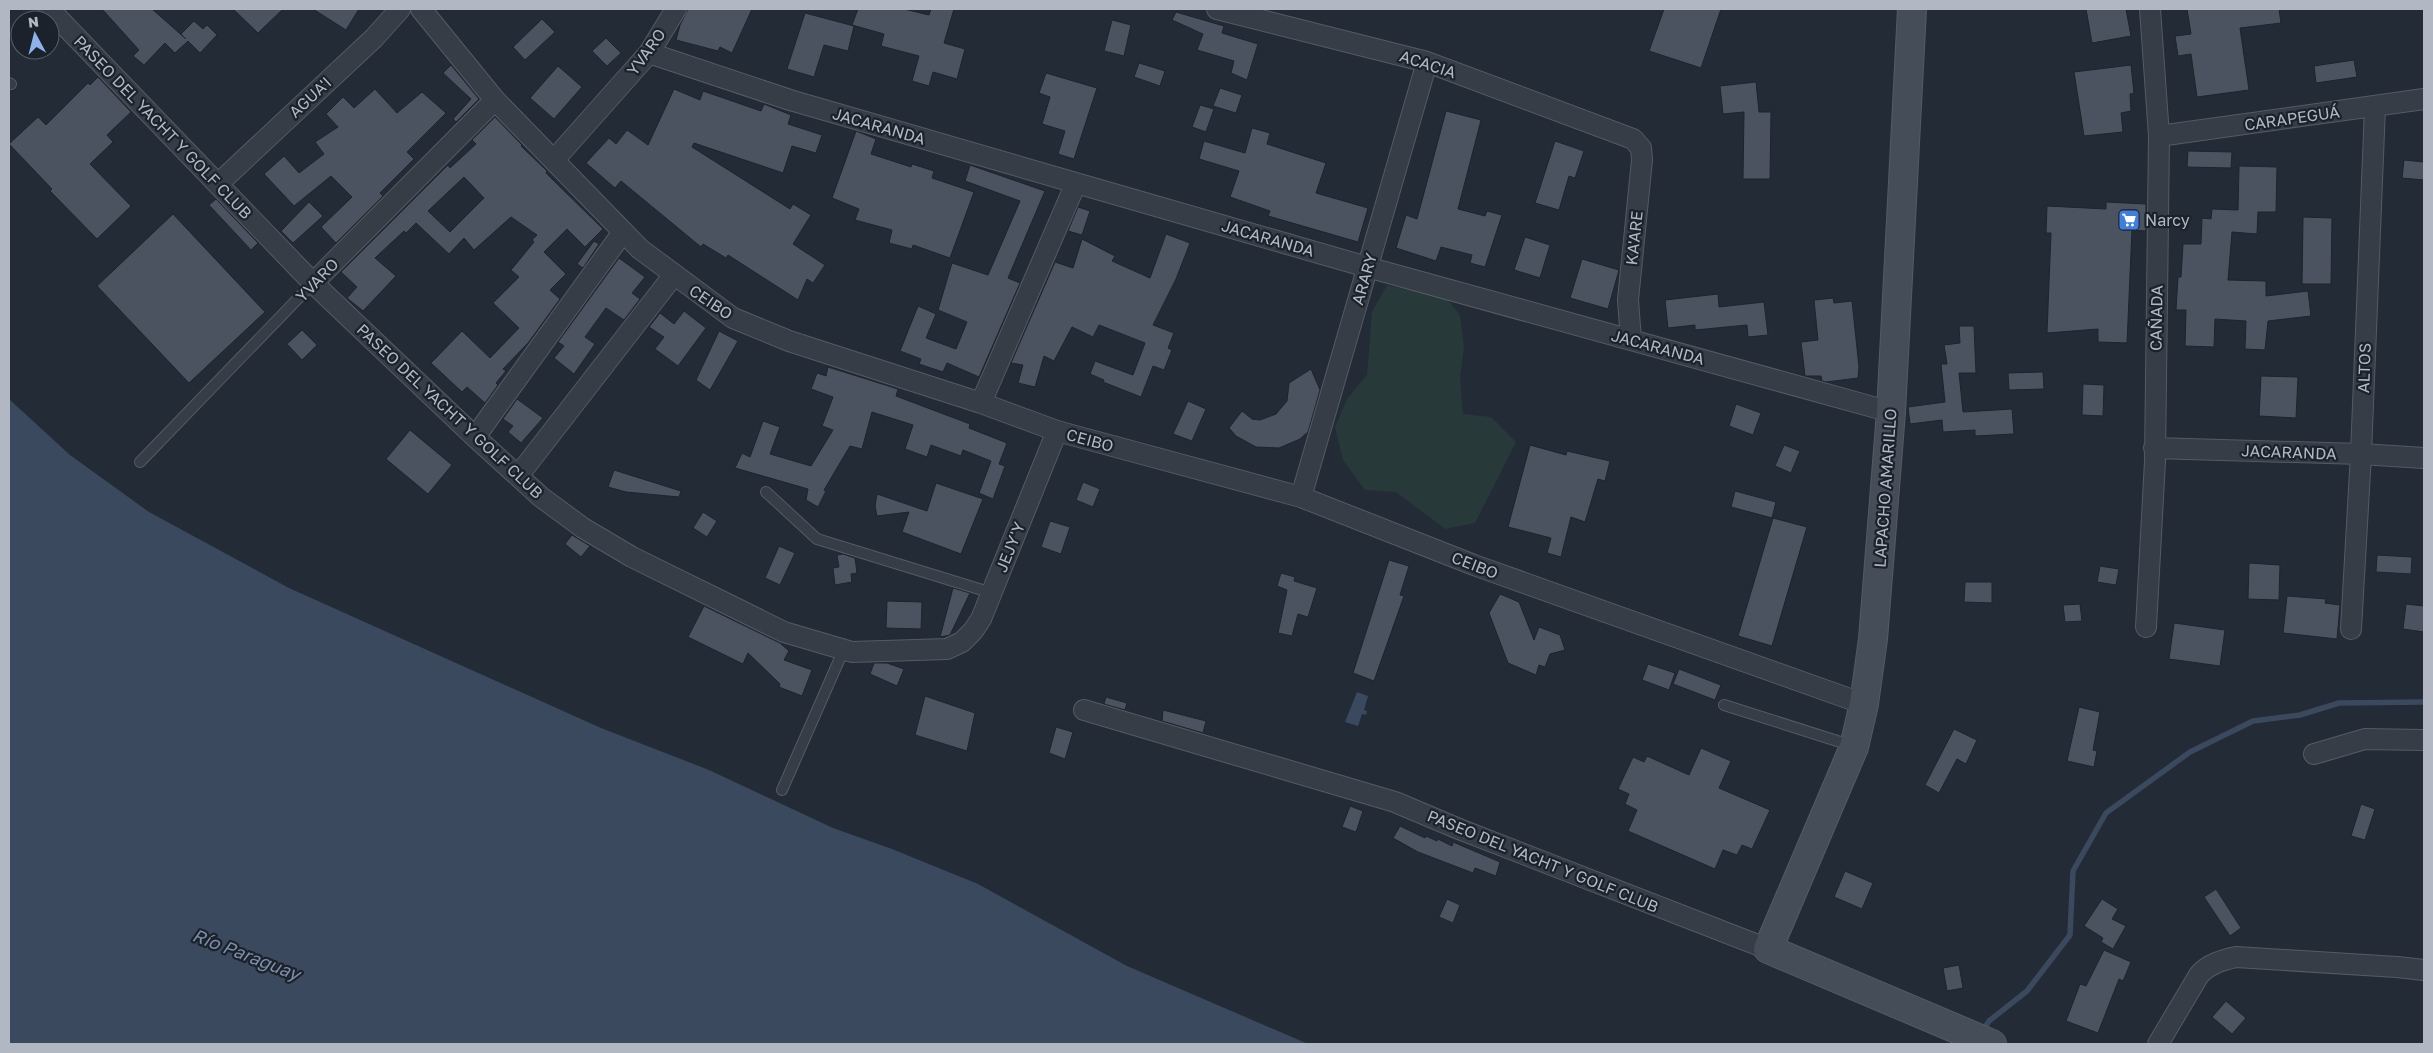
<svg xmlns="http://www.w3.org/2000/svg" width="2433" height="1053" font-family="'Golos Text',sans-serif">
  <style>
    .green { fill: #283939 }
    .water { fill: #3a495d }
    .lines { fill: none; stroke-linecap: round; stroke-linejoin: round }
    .stream { stroke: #3a495d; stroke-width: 5.5 }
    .building { fill: #4a535f; stroke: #1e242d; fill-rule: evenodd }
    .lane-casing { stroke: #545b64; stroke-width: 12 }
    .street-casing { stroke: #545b64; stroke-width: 22 }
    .secondary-casing { stroke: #545b64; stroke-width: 30 }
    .lane { stroke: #363d47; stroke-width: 10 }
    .street { stroke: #363d47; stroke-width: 20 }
    .secondary { stroke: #454d59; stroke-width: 28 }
    .labels { text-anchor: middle; stroke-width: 4.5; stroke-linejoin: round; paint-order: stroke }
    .street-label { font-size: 16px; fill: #b1b8c3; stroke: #1c222b }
    .poi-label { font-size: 16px; fill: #b1b8c3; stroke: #1c222b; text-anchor: start }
    .water-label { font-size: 18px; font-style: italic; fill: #7c8fa8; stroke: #1c222b }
  </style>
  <rect width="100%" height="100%" fill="#232b36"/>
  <path class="green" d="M 1387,285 L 1408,290 L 1440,291 L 1460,315 L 1464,347 L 1460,378 L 1463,414 L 1491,417 L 1516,442 L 1475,523 L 1445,529 L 1396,492 L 1365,490 L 1343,460 L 1335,427 L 1347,399 L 1367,375 L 1372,312 Z"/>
  <path class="water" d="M 9,399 L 70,455 L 149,512 L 289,588 L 601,728 L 709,770 L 833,828 L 892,849 L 978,884 L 1127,966 L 1308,1044 L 9,1044 Z
    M 1357,692 L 1368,696 L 1364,710 L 1367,711 L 1366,715 L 1362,714 L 1358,726 L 1345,722 Z"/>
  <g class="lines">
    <path class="stream" d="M 1982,1032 L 1989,1021 L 2027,991 L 2070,935 L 2073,871 L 2106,813 L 2190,752 L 2253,721 L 2300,715 L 2339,703 L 2424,702"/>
  </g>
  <path class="building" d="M 102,9 L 152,9 L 186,39 L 181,34 L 194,21 L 203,29 L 207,25 L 217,35 L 200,53 L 188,41 L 175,53 L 165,43 L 144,65 L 133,56 L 139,50 Z
    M 233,9 L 283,9 L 258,33 Z
    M 313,9 L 359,9 L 346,30 Z
    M 688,9 L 752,9 L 732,53 L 720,47 L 718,51 L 676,40 L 680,25 Z
    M 858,9 L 904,9 L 929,15 L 931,9 L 954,9 L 944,43 L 965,49 L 957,79 L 933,72 L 929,86 L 912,81 L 919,56 L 881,46 L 884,34 L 852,25 Z
    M 1664,9 L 1721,9 L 1701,68 L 1649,51 Z
    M 2086,9 L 2126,9 L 2131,36 L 2092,43 Z
    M 2187,9 L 2279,9 L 2281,23 L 2240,28 L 2249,90 L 2197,97 L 2191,54 L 2178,56 L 2175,36 L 2191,34 Z
    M 1176,12 L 1224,26 L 1222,33 L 1258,44 L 1247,80 L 1231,73 L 1234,61 L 1197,50 L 1203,34 L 1172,20 Z
    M 805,13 L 854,26 L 848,51 L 824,45 L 814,77 L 787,69 Z
    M 542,19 L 555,32 L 525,60 L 513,47 Z
    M 1112,20 L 1131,25 L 1124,56 L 1104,51 Z
    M 606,38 L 621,53 L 607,66 L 592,51 Z
    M 2354,60 L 2357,77 L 2316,83 L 2314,66 Z
    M 1139,63 L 1165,71 L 1160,86 L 1134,77 Z
    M 451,65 L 479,99 L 456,122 L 453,119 L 471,99 L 443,73 Z
    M 2131,65 L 2134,93 L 2130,94 L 2131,111 L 2121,113 L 2123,132 L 2084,136 L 2074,72 Z
    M 558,66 L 582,87 L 554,119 L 530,98 Z
    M 1046,73 L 1097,88 L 1074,159 L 1058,154 L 1065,131 L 1042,124 L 1050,97 L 1039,93 Z
    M 98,77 L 131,112 L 107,135 L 113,142 L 90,164 L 131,206 L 97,239 L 50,191 L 52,189 L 9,144 L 38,117 L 46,125 L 88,83 L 90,85 Z
    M 1756,82 L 1759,112 L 1771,112 L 1770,179 L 1743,179 L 1744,112 L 1723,114 L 1720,86 Z
    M 1220,88 L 1242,95 L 1236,113 L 1213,106 Z
    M 375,89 L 397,113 L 422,92 L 446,113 L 407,152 L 414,159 L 380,193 L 383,196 L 336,243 L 321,227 L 352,197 L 331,176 L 294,206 L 264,174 L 284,156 L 299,173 L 324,154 L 315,142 L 338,127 L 326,114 L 343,97 L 354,108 Z
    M 674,89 L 700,100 L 703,91 L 761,111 L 764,104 L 791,115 L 788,124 L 822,135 L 816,153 L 792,146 L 783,173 L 694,143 L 692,147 L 790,209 L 793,204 L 811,215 L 793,244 L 825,265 L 813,283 L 807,279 L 798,300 L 728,255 L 726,258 L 703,244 L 701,247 L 621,181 L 615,188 L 586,163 L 609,138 L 616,144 L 627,130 L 648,145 Z
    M 1200,105 L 1214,109 L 1206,132 L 1192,127 Z
    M 1446,111 L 1481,120 L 1458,209 L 1485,216 L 1487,211 L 1502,215 L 1485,267 L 1470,263 L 1472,255 L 1441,247 L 1436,261 L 1396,248 L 1406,215 L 1417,219 Z
    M 495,117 L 522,145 L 521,146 L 547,171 L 546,173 L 603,229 L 585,247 L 567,229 L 544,252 L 566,274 L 550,290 L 560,299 L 528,343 L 503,369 L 506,371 L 496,383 L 498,385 L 485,403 L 467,387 L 462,392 L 431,363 L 462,331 L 490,358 L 519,328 L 493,303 L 519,277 L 511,270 L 534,242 L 532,240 L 537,235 L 511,217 L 474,250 L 464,238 L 449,254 L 416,223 L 406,233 L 404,231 L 375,258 L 396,276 L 363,311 L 347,298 L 357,287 L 341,272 L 448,165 L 450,168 L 476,144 L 472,140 ZM 464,177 L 484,198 L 450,232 L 428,211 Z
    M 1252,128 L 1270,133 L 1267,144 L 1326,163 L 1316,193 L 1368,208 L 1358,242 L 1268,216 L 1270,211 L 1230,197 L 1239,171 L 1199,159 L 1204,141 L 1245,153 Z
    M 856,131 L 876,139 L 871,154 L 911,167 L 912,164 L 934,171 L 932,178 L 974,192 L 950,258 L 913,245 L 912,249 L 889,243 L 892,230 L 855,220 L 859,209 L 832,198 Z
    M 1555,141 L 1584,151 L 1575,178 L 1569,176 L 1559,210 L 1535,203 Z
    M 2188,151 L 2232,152 L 2231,168 L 2187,167 Z
    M 2404,160 L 2424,162 L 2424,180 L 2402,178 Z
    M 970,165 L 1045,191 L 1008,278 L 1020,283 L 979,377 L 947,363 L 943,372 L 919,364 L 921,359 L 900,351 L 918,306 L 936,314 L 926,338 L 956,349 L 967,322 L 938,310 L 952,263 L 988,275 L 1020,201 L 965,181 Z
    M 2239,166 L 2277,167 L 2276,212 L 2258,212 L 2257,234 L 2232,232 L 2228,280 L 2266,281 L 2266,296 L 2308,291 L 2311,316 L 2268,321 L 2265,350 L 2245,349 L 2246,321 L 2215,319 L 2214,347 L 2185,346 L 2186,310 L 2176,310 L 2178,277 L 2181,277 L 2183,244 L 2201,244 L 2202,218 L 2211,219 L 2212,209 L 2238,210 Z
    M 216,199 L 258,243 L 251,250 L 209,205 Z
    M 309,202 L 323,216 L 293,243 L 281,231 Z
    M 2106,202 L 2146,204 L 2146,231 L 2132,230 L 2127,343 L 2098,342 L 2098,329 L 2047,333 L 2051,233 L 2046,233 L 2047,206 L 2106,209 Z
    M 1078,207 L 1090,211 L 1082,235 L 1068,231 Z
    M 173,214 L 265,312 L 189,383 L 97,286 Z
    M 2303,217 L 2332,218 L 2331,284 L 2302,284 Z
    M 1166,234 L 1190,243 L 1176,279 L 1153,325 L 1174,333 L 1168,348 L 1172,350 L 1164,370 L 1153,366 L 1141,397 L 1103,382 L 1104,380 L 1090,374 L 1095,361 L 1133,375 L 1145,343 L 1099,325 L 1093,337 L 1072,327 L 1054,361 L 1044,356 L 1035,387 L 1018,383 L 1023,365 L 1011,363 L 1055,262 L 1073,268 L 1082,239 L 1115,256 L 1112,261 L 1150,278 Z
    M 1525,237 L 1550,245 L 1540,278 L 1514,270 Z
    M 594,241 L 599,244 L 583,268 L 577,264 Z
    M 619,258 L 645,277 L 632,293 L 640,299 L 624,320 L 606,308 L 585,337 L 595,344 L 574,374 L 554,358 L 564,346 L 558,342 Z
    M 1582,259 L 1619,270 L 1608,309 L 1570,298 Z
    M 1718,294 L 1719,307 L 1764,302 L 1768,335 L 1748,337 L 1747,325 L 1695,330 L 1695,325 L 1668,328 L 1665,300 Z
    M 1833,298 L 1834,303 L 1852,301 L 1859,367 L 1858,378 L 1826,382 L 1822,381 L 1821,376 L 1805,376 L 1801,342 L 1818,340 L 1814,300 Z
    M 684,311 L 706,328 L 678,366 L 655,349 L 664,337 L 649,327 L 660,313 L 674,324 Z
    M 1959,326 L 1974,326 L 1976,373 L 1959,373 L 1963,412 L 2012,409 L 2014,434 L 1975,436 L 1975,430 L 1943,432 L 1942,420 L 1910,424 L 1908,407 L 1945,402 L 1941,364 L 1947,364 L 1944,345 L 1960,343 Z
    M 302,330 L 317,345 L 302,360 L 287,344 Z
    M 719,331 L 738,341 L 710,390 L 696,380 Z
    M 828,367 L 898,389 L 896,396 L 970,424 L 969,428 L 1007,443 L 999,464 L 1005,466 L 993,499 L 979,493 L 991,461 L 963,450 L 961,456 L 931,445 L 927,457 L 905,449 L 913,425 L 872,412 L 862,449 L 850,446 L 824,490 L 826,491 L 818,507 L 806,500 L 808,489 L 735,468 L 742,453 L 750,457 L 763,421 L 780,427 L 770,454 L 811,466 L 833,430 L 822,426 L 833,397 L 811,389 L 817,373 L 826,376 Z
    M 1311,369 L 1320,390 L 1308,432 L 1300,439 L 1279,448 L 1256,447 L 1236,436 L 1229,428 L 1242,411 L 1252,419 L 1260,420 L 1276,414 L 1287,401 L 1289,383 Z
    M 2043,372 L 2044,389 L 2009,390 L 2008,373 Z
    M 2261,376 L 2298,377 L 2296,418 L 2259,416 Z
    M 2083,384 L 2104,385 L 2103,416 L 2082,415 Z
    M 517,399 L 543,418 L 521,443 L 508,432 L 513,426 L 503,419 Z
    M 1188,401 L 1206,409 L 1192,441 L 1173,434 Z
    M 1736,404 L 1761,413 L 1753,435 L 1729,426 Z
    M 410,430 L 452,465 L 428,494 L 386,459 Z
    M 1530,445 L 1566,455 L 1567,451 L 1610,461 L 1605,481 L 1598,479 L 1585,522 L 1571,517 L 1561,557 L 1547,553 L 1551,538 L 1508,527 Z
    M 1784,445 L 1800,451 L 1791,473 L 1775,466 Z
    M 614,470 L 681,491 L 679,497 L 626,492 L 608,487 Z
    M 1083,482 L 1100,489 L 1093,507 L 1076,500 Z
    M 936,483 L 983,499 L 961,554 L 902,532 L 909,512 L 877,516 L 875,506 L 877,494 L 927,511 Z
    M 1735,491 L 1776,502 L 1772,518 L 1731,507 Z
    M 703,512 L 717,521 L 707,537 L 693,528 Z
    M 1773,518 L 1807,527 L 1772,646 L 1738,636 Z
    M 1050,521 L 1070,527 L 1061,554 L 1041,547 Z
    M 572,535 L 590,546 L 581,557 L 565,544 Z
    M 779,546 L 795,553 L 780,585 L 765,578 Z
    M 843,554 L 855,558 L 857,573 L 851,574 L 852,582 L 835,585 L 833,568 L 839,567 L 837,555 Z
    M 2377,555 L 2412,557 L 2411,574 L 2376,572 Z
    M 1389,560 L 1409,566 L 1400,595 L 1404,596 L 1374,681 L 1353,673 Z
    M 2249,563 L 2280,565 L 2279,600 L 2248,599 Z
    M 2100,566 L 2119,569 L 2116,585 L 2097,582 Z
    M 1281,573 L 1295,577 L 1294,581 L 1317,588 L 1308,617 L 1298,614 L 1292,636 L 1278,633 L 1287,590 L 1277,586 Z
    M 1965,582 L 1992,582 L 1992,603 L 1964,602 Z
    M 953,588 L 970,593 L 950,635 L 940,637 Z
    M 1500,594 L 1519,602 L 1534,640 L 1539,627 L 1560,635 L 1565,650 L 1550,654 L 1545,667 L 1539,665 L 1536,675 L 1508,663 L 1489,613 Z
    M 2287,596 L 2326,599 L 2325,603 L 2340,605 L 2337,639 L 2283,633 Z
    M 887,601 L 922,602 L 921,629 L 886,628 Z
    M 2080,604 L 2082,621 L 2065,622 L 2063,605 Z
    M 2406,604 L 2424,606 L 2424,632 L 2403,629 Z
    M 704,606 L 780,643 L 789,651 L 784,660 L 812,670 L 802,696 L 779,687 L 780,684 L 748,653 L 743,664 L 688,637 Z
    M 2174,623 L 2225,630 L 2220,666 L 2169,659 Z
    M 874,663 L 887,663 L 904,669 L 897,686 L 870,674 Z
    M 1648,664 L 1675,673 L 1669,690 L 1642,680 Z
    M 1679,669 L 1721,685 L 1715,700 L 1673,684 Z
    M 925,696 L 975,713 L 967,751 L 915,735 Z
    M 1106,697 L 1127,703 L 1125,710 L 1104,704 Z
    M 2079,707 L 2100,712 L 2093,750 L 2097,751 L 2094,767 L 2067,761 Z
    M 1163,710 L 1206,721 L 1203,733 L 1162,721 Z
    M 1056,727 L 1073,732 L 1065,759 L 1049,753 Z
    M 1954,729 L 1977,740 L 1966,764 L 1957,759 L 1939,793 L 1925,785 Z
    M 1701,748 L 1731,761 L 1719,788 L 1770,810 L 1752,849 L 1742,845 L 1737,855 L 1723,850 L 1715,869 L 1628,831 L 1637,810 L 1625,804 L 1629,794 L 1618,789 L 1633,757 L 1644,762 L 1647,756 L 1689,775 Z
    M 2361,804 L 2375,809 L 2365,840 L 2351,836 Z
    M 1350,806 L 1363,811 L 1356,832 L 1342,827 Z
    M 1400,826 L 1425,838 L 1426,836 L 1437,841 L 1438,839 L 1452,846 L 1453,842 L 1500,862 L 1496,876 L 1475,868 L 1473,873 L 1418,852 L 1393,838 Z
    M 1845,871 L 1873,883 L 1862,909 L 1834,897 Z
    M 2216,889 L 2241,928 L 2230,936 L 2204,897 Z
    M 1447,899 L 1460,905 L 1453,923 L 1439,917 Z
    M 2102,899 L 2118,909 L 2112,919 L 2126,926 L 2113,949 L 2101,942 L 2103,938 L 2084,926 Z
    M 2104,950 L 2131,962 L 2123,981 L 2119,979 L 2098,1033 L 2066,1021 L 2080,984 L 2086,986 Z
    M 1959,965 L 1963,988 L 1947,991 L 1943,968 Z
    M 2226,1001 L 2246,1018 L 2232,1034 L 2212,1017 Z"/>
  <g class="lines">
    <g class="lane-casing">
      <path id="lane" d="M 9,83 L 11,84
        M 140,462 L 313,283
        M 766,492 L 817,539 L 992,593
        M 1724,705 L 1853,746
        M 782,790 L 844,649"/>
    </g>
    <g class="street-casing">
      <path id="street" d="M 49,9 L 313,283 L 475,437 L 541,497 L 583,528 L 632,557 L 784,632 L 852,652 L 947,649 L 962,642 L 973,631 L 981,619 L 1057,431
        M 421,9 L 495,100 L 640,249 L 733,318 L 789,341 L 981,403 L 1057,431 L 1301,497 L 1474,565 L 1864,704
        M 1217,9 L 1427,62 L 1633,139 L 1641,148 L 1642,160 L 1628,300 L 1631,340
        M 649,53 L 790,100 L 1076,183 L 1367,267 L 1891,412
        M 2159,136 L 2424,99
        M 554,160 L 649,53 L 676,9
        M 218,184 L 374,38 L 400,9
        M 313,283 L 495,100
        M 981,403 L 1076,183
        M 475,437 L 623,232
        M 2154,448 L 2361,454 L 2424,458
        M 518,476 L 673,276
        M 1301,497 L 1427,62
        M 2146,627 L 2155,461 L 2159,136 L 2150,9
        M 2351,629 L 2361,454 L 2375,107
        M 1084,710 L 1395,802 L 1459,829 L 1768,949
        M 2314,754 L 2365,739 L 2424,740
        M 2158,1044 L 2199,975 C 2208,964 2223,960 2236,957 L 2397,967 L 2424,970"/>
    </g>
    <g class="secondary-casing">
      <path id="secondary" d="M 1912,9 L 1891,412 L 1873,639 L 1864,704 L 1854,747 L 1768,949 L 1992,1044"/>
    </g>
    <use href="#lane" class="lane"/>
    <use href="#street" class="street"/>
    <use href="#secondary" class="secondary"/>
  </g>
  <defs>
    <g id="supermarket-square" transform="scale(1.125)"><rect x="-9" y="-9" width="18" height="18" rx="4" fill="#3f7fe0" stroke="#1c222b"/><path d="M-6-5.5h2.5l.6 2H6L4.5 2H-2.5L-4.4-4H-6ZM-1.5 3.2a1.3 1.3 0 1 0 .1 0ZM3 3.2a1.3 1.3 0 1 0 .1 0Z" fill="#fff"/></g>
  </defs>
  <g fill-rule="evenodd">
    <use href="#supermarket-square" x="2129" y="220"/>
  </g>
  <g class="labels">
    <g class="street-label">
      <text transform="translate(646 52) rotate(-54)" y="6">YVARO</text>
      <text transform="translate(1428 64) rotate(18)" y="6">ACACIA</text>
      <text transform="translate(310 97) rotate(-43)" y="6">AGUA'I</text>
      <text transform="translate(2292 118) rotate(-8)" y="6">CARAPEGUÁ</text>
      <text transform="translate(879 126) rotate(16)" y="6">JACARANDA</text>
      <text transform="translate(163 127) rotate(46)" y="6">PASEO DEL YACHT Y GOLF CLUB</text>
      <text transform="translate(1268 238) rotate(16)" y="6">JACARANDA</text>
      <text transform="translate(1634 238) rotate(-84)" y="6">KA'ARE</text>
      <text transform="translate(1364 279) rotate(-74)" y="6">ARARY</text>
      <text transform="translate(317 280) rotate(-46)" y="6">YVARO</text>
      <text transform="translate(711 302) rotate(34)" y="6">CEIBO</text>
      <text transform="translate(2156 318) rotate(-89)" y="6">CAÑADA</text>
      <text transform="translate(1658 347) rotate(15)" y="6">JACARANDA</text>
      <text transform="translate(2364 368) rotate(-88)" y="6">ALTOS</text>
      <text transform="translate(450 411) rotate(43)" y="6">PASEO DEL YACHT Y GOLF CLUB</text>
      <text transform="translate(1090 440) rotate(15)" y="6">CEIBO</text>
      <text transform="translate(2289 452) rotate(2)" y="6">JACARANDA</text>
      <text transform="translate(1885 488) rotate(-86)" y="6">LAPACHO AMARILLO</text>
      <text transform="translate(1010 547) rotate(-68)" y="6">JEJY'Y</text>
      <text transform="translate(1475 565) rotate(21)" y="6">CEIBO</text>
      <text transform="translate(1543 861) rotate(22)" y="6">PASEO DEL YACHT Y GOLF CLUB</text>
    </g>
    <g class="poi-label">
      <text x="2145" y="226">Narcy</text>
    </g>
    <g class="water-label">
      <text transform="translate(246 955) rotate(21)" y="6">Río Paraguay</text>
    </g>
  </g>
  <rect width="2433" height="1053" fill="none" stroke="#b1b8c3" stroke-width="20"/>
  <g transform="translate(35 35) rotate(353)"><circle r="24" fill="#1c222b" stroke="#585e68"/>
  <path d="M0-4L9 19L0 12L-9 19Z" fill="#8eb3eb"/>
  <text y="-8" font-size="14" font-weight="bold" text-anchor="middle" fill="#b1b8c3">N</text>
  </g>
</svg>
